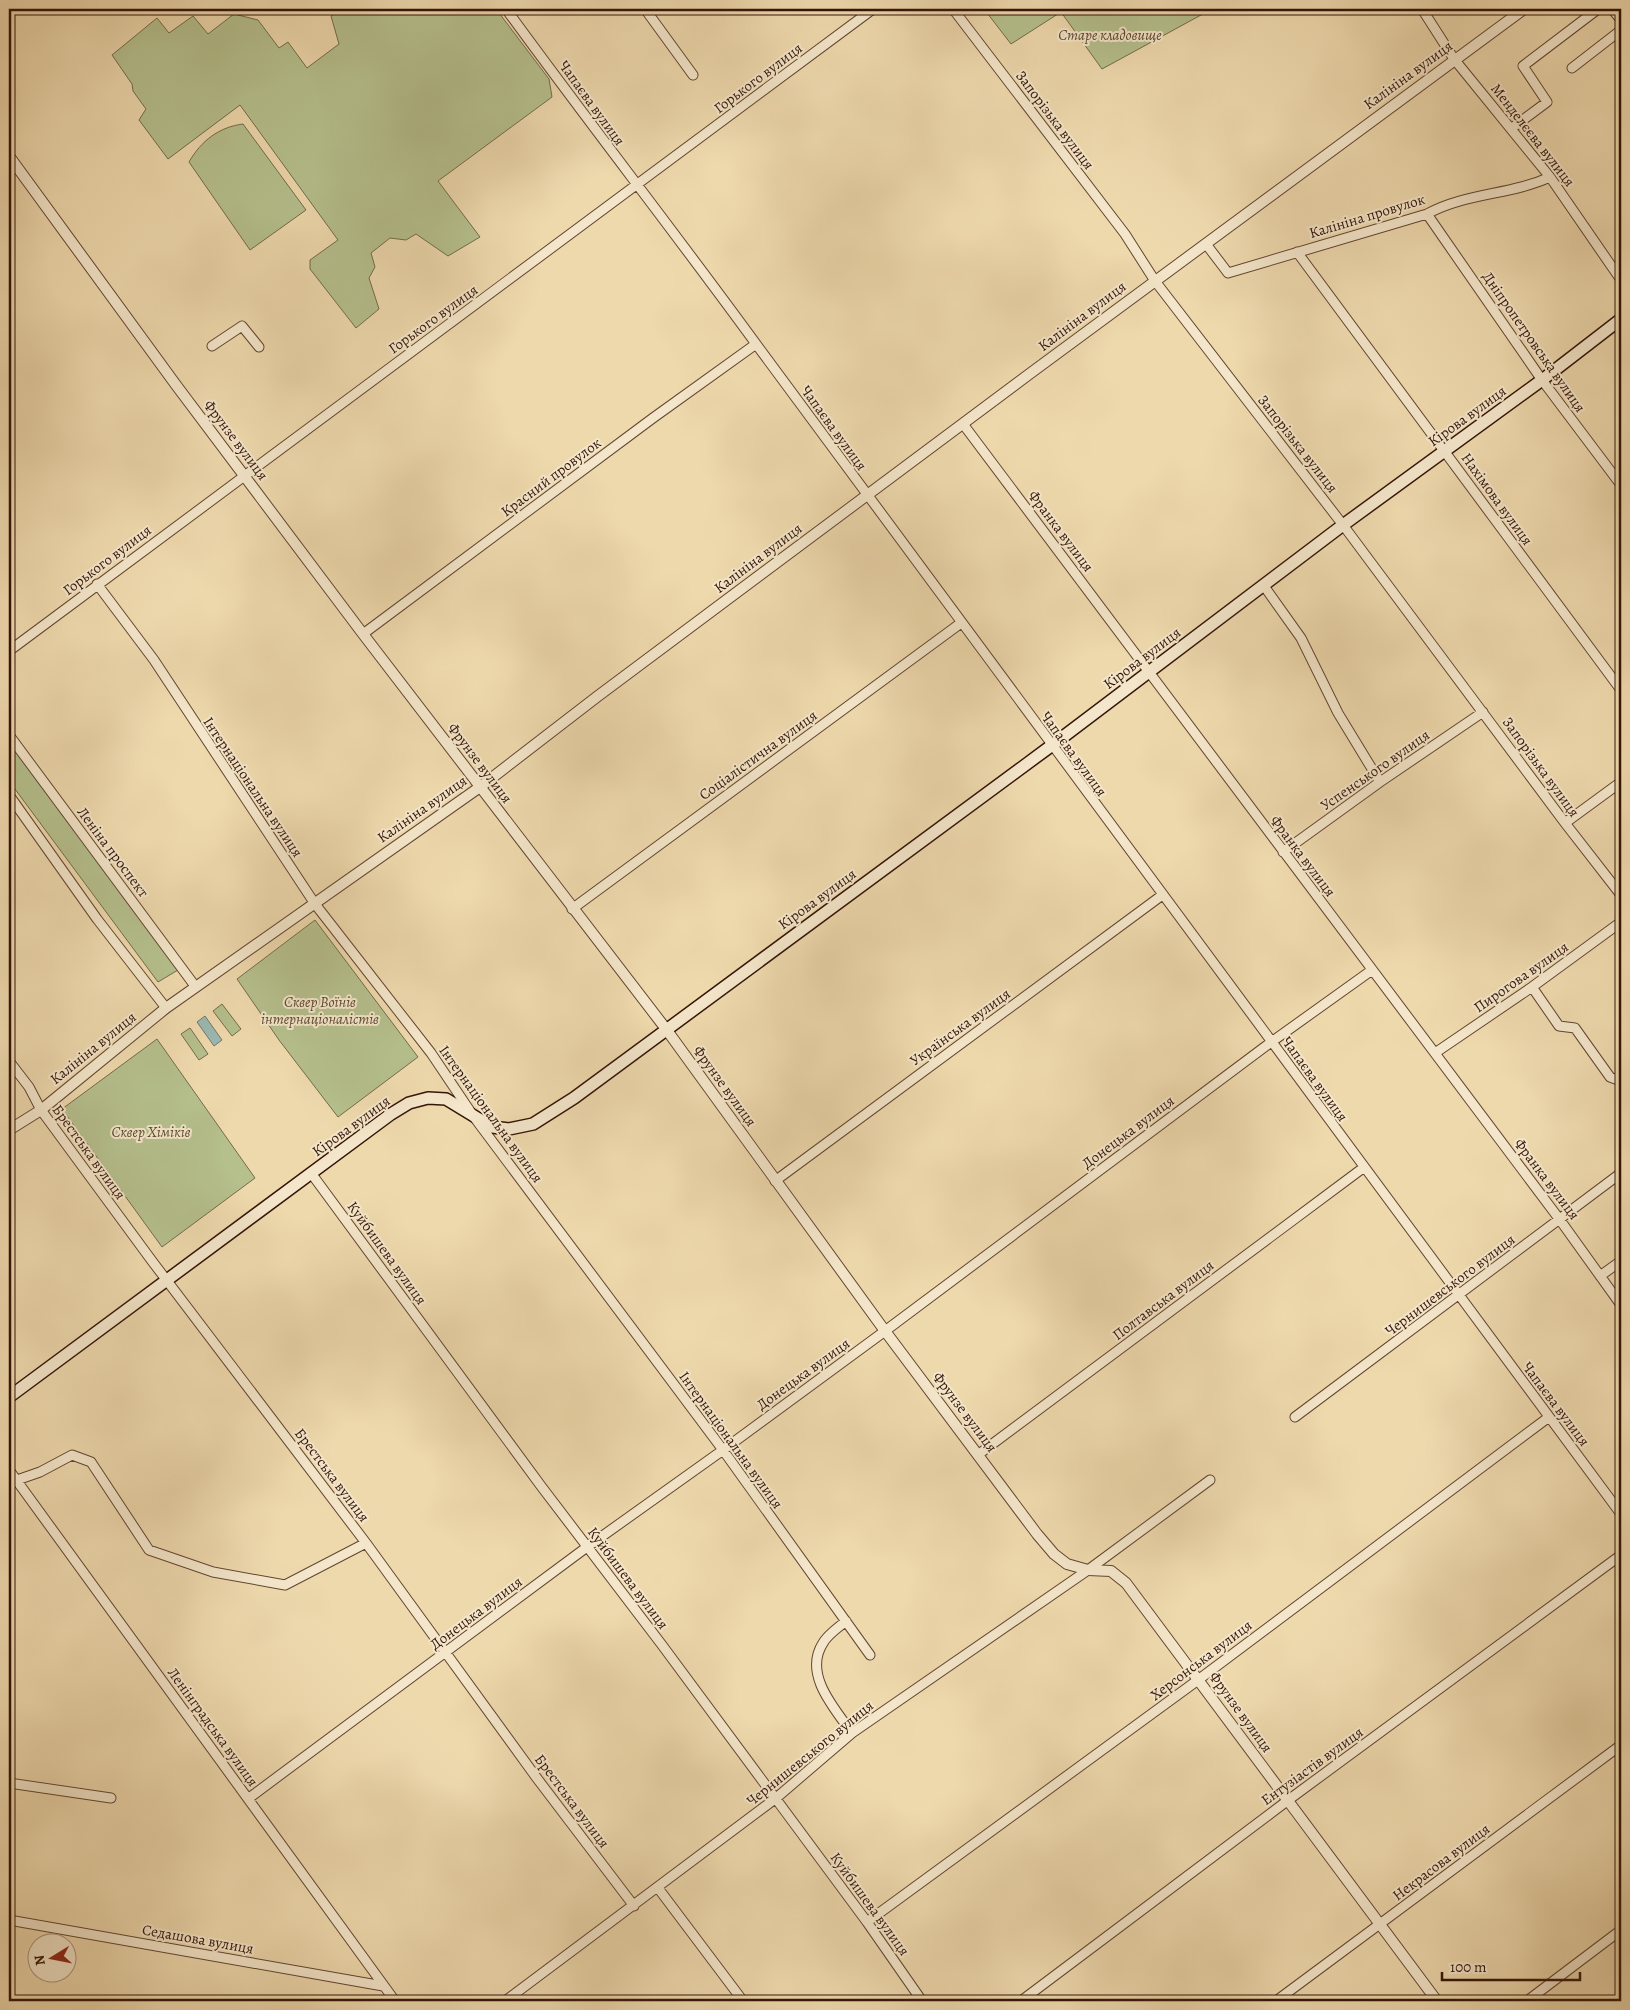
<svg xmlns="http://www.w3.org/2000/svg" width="1630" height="2010" font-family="Alegreya,serif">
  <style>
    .green { fill: #b5c08d; stroke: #746a4a }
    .water { fill: #9bb9b2; stroke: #71776e }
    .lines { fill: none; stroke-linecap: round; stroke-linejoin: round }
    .minor-casing { stroke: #624531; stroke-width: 11 }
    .tertiary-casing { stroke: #624531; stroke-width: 12 }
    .secondary-casing { stroke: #331408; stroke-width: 14 }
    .minor { stroke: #f4e6ca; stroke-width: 9 }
    .tertiary { stroke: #f4e6ca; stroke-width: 10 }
    .secondary { stroke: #f4e6ca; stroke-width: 11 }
    .labels { text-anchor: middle; stroke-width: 4; stroke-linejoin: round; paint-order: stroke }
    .park-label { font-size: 15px; font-style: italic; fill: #5a4830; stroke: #f4e6ca }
    .street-label { font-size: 15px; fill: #331408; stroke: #f4e6ca }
  </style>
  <rect width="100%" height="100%" fill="#eed9ad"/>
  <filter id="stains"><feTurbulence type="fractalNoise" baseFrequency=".004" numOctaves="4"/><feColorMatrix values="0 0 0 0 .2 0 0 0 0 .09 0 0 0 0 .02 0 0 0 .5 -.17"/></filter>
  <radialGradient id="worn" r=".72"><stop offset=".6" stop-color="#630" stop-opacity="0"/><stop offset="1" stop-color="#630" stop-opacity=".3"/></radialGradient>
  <path class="green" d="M 342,9 L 496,9 L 549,79 L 552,97 L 438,181 L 480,237 L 448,256 L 416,234 L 406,240 L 390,238 L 371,253 L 375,267 L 369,278 L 379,309 L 356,328 L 310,269 L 310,260 L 338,240 L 240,105 L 168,159 L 139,120 L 146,109 L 133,91 L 132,84 L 112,55 L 157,18 L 169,33 L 193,16 L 208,34 L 234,14 L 258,20 L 279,48 L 288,42 L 307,68 L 339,44 L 331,16 Z
    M 984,9 L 1212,9 L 1102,69 L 1061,12 L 1011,44 Z
    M 243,124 L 306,210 L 250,250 L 189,162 C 201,141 219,127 243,124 Z
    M 9,741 L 178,970 L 158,982 L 9,781 Z
    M 315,920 L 418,1057 L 338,1117 L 279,1040 L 237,979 Z
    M 222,1004 L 241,1029 L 232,1036 L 213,1011 Z
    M 190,1028 L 208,1054 L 199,1060 L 181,1034 Z
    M 157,1039 L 255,1178 L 162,1247 L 62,1109 Z"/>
  <path class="water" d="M 205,1016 L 222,1040 L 214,1046 L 197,1022 Z"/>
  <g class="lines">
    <g class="minor-casing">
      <path id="minor" d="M 506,9 C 589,123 676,234 759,348 C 1044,739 1332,1127 1621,1514
        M 645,9 L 693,75
        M 953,9 L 1125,234 L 1155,281 L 1343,525 L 1565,823 L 1621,895
        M 1422,9 L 1454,59 L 1550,177 L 1621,280
        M 1612,9 L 1621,20
        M 1572,68 L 1621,30
        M 1512,128 L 1547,102 L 1523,66 L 1598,9
        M 1427,214 L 1542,380 L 1621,485
        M 1206,244 L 1228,273 L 1427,214 C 1465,193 1511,195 1550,177
        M 1297,252 L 1621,690
        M 212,346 L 242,326 L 259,347
        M 963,424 L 1560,1220 L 1621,1305
        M 97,584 L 154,660 L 315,904 L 431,1053 L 474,1117 L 723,1450 L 870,1655
        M 1264,586 L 1301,638 L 1338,713 L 1380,782
        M 363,634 L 653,418 L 756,344
        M 9,651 L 873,9
        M 9,735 L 195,986
        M 9,795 L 97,919 L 166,1008
        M 1565,823 L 1621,782
        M 1283,852 L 1380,782 L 1483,712
        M 572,909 L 961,623
        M 1532,987 L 1559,1026 L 1575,1028 L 1610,1077 L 1621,1081
        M 1435,1053 L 1532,987 L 1621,922
        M 9,1061 L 29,1087 L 41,1110 L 152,1261 L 366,1543 L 536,1777 L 634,1906
        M 311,1173 L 541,1486 L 662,1645 L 867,1922 L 922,2001
        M 775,1181 L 1161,896
        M 1600,1276 L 1621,1261
        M 1295,1417 L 1621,1173
        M 979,1454 L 1363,1168
        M 9,1470 L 395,2001
        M 17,1480 L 40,1472 L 72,1455 L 91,1462 L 149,1550 L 213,1572 L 285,1585 L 366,1543
        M 846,1621 C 838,1628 828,1634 823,1643 C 803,1674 834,1708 852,1733
        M 9,1783 L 111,1798
        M 249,1798 L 587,1547 L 723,1450 L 885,1331 L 1270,1043 L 1372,970
        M 658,1888 L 743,2001
        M 9,1920 L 383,1986
        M 867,1922 L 1198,1680 L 1549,1417
        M 505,2001 L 775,1799 L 852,1733 L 1088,1570 L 1210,1480
        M 1021,2001 L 1287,1801 L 1621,1555
        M 1276,2001 L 1621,1745
        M 1527,2001 L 1621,1930"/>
    </g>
    <g class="tertiary-casing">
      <path id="tertiary" d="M 9,156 L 176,385 L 363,634 L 666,1029 L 885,1331 L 1037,1534 L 1054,1554 L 1067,1564 L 1088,1570 L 1111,1571 L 1126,1583 L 1437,2001
        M 9,1130 L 41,1110 L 166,1008 L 480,787 L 598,696 L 1028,375 L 1524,9"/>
    </g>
    <g class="secondary-casing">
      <path id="secondary" d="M 9,1397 L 391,1114 L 409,1103 L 428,1098 L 446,1099 L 492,1127 L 509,1129 L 533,1124 L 574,1098 L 1051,746 L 1343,525 L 1542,380 L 1621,319"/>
    </g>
    <use href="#minor" class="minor"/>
    <use href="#tertiary" class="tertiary"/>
    <use href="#secondary" class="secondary"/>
  </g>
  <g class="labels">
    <g class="park-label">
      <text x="1110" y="40">Старе кладовище</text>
      <text x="320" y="1007">Сквер Воїнів<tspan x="320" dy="17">інтернаціоналістів</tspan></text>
      <text x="151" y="1137">Сквер Хіміків</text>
    </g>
    <g class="street-label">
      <text transform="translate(1408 75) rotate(-36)" y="5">Калініна вулиця</text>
      <text transform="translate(758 78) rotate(-37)" y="5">Горького вулиця</text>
      <text transform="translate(592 103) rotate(54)" y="5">Чапаєва вулиця</text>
      <text transform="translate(1055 120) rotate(53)" y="5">Запорізька вулиця</text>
      <text transform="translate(1533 135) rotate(52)" y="5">Менделєєва вулиця</text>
      <text transform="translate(1367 216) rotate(-17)" y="5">Калініна провулок</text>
      <text transform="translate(1082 316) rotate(-37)" y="5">Калініна вулиця</text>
      <text transform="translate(433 319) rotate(-36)" y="5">Горького вулиця</text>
      <text transform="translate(1534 342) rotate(55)" y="5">Дніпропетровська вулиця</text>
      <text transform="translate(1467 416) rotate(-36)" y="5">Кірова вулиця</text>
      <text transform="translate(834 428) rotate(54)" y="5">Чапаєва вулиця</text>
      <text transform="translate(236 440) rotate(53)" y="5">Фрунзе вулиця</text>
      <text transform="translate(1298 444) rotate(52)" y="5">Запорізька вулиця</text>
      <text transform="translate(551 477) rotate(-37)" y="5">Красний провулок</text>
      <text transform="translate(1497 499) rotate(54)" y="5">Нахімова вулиця</text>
      <text transform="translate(1061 531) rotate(53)" y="5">Франка вулиця</text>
      <text transform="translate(758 558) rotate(-37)" y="5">Калініна вулиця</text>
      <text transform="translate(107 560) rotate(-37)" y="5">Горького вулиця</text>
      <text transform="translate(1142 658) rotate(-37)" y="5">Кірова вулиця</text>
      <text transform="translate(1074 754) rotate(54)" y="5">Чапаєва вулиця</text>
      <text transform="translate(758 755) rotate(-36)" y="5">Соціалістична вулиця</text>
      <text transform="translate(480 763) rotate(53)" y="5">Фрунзе вулиця</text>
      <text transform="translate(1541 767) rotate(54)" y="5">Запорізька вулиця</text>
      <text transform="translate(1375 770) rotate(-35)" y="5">Успенського вулиця</text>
      <text transform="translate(253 787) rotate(56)" y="5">Інтернаціональна вулиця</text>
      <text transform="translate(422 809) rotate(-35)" y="5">Калініна вулиця</text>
      <text transform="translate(113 852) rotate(53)" y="5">Леніна проспект</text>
      <text transform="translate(1303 856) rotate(53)" y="5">Франка вулиця</text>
      <text transform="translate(817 899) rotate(-36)" y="5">Кірова вулиця</text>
      <text transform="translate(1521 977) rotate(-35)" y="5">Пирогова вулиця</text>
      <text transform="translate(960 1027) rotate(-36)" y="5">Українська вулиця</text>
      <text transform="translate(93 1048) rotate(-39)" y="5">Калініна вулиця</text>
      <text transform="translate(1315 1079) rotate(54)" y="5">Чапаєва вулиця</text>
      <text transform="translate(725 1086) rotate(54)" y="5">Фрунзе вулиця</text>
      <text transform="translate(491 1114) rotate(54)" y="5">Інтернаціональна вулиця</text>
      <text transform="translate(351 1126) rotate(-36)" y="5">Кірова вулиця</text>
      <text transform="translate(1128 1132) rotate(-37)" y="5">Донецька вулиця</text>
      <text transform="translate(89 1152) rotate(54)" y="5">Брестська вулиця</text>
      <text transform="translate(1547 1179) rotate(53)" y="5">Франка вулиця</text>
      <text transform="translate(387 1253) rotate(54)" y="5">Куйбишева вулиця</text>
      <text transform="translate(1450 1285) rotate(-37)" y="5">Чернишевського вулиця</text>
      <text transform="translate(1163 1300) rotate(-37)" y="5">Полтавська вулиця</text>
      <text transform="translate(803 1374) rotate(-36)" y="5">Донецька вулиця</text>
      <text transform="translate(1556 1404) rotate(53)" y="5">Чапаєва вулиця</text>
      <text transform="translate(965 1412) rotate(53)" y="5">Фрунзе вулиця</text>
      <text transform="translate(731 1440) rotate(54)" y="5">Інтернаціональна вулиця</text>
      <text transform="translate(332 1475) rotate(53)" y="5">Брестська вулиця</text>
      <text transform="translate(628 1578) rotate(53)" y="5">Куйбишева вулиця</text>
      <text transform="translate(476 1613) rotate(-37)" y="5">Донецька вулиця</text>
      <text transform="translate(1201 1660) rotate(-37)" y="5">Херсонська вулиця</text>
      <text transform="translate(1241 1712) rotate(54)" y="5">Фрунзе вулиця</text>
      <text transform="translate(213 1727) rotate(54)" y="5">Ленінградська вулиця</text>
      <text transform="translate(810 1753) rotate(-39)" y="5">Чернишевського вулиця</text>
      <text transform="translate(1312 1766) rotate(-36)" y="5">Ентузіастів вулиця</text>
      <text transform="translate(572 1801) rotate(53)" y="5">Брестська вулиця</text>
      <text transform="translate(1441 1862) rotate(-37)" y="5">Некрасова вулиця</text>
      <text transform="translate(870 1904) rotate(54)" y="5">Куйбишева вулиця</text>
      <text transform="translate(198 1939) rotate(10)" y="5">Седашова вулиця</text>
    </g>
  </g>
  <rect width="1630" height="2010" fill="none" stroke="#eed9ad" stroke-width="30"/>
  <rect x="10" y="10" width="1610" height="1990" fill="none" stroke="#331408" stroke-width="2.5"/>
  <rect x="15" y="15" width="1600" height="1980" fill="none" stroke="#331408"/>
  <g transform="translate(52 1958) rotate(260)"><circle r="24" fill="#f4e6ca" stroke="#a7927c"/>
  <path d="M0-4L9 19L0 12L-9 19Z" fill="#8f2418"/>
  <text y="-8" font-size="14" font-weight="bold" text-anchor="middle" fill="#331408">N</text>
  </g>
  <path d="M1442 1972v8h138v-8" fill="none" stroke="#331408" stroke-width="2.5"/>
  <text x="1450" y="1972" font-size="15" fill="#331408" stroke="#f4e6ca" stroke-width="4" paint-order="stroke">100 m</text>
  <rect width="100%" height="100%" filter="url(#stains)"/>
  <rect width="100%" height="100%" fill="url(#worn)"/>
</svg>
